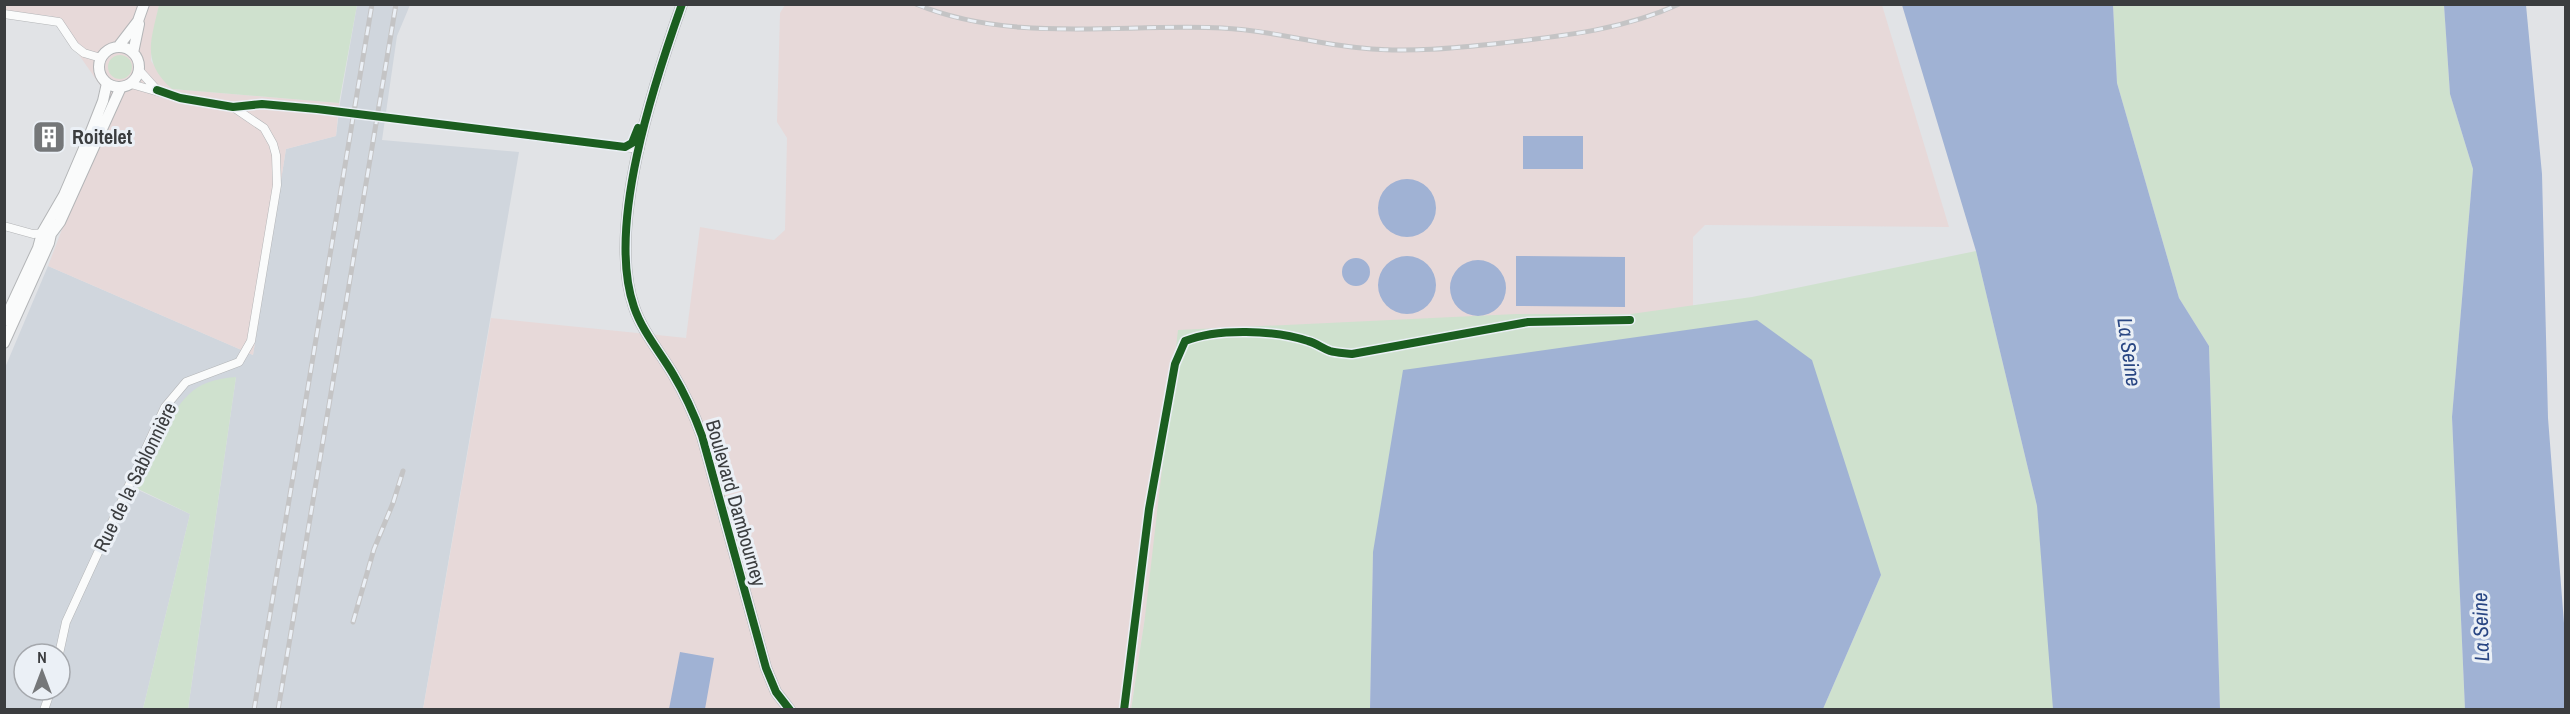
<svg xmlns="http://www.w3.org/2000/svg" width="2570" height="714" font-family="'Archivo Narrow',sans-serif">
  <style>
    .built { fill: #d0d6dd; fill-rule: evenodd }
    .industrial { fill: #e7d9d9 }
    .green { fill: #cfe1ce }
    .water { fill: #a0b2d4 }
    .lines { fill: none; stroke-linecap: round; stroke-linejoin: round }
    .street-casing { stroke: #b3b5b7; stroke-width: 9 }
    .secondary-casing { stroke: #b3b5b7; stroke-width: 12 }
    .street { stroke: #fafbfb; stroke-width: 8 }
    .secondary { stroke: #fafbfb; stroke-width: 10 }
    .rail-casing { stroke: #c4c4c5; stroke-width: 5 }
    .rail { stroke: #ebf0f6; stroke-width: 3; stroke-dasharray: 9; stroke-linecap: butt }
    .cycleway-casing { stroke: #ebf0f6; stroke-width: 11 }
    .cycleway { stroke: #1b5e20; stroke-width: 8 }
    .labels { text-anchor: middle; stroke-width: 6; stroke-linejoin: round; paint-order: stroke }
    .poi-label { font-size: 20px; font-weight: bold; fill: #3b3d3f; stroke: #ebf0f6; text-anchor: start }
    .street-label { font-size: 20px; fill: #3b3d3f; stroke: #ebf0f6 }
    .water-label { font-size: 21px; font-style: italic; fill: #294683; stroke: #ebf0f6 }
  </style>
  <rect width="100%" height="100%" fill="#e1e3e6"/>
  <path class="built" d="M 357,5 L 410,5 L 397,36 L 382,140 L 519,152 L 423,709 L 188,709 L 236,377 L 136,489 L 190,514 L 143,709 L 5,709 L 4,370 L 48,266 L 253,355 L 286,149 L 336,136 L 340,103 ZM 24,654 L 60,654 L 60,690 L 24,690 Z"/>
  <path class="industrial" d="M 4,5 L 159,5 L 151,46 L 151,61 L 172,89 L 339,103 L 336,136 L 286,149 L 253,355 L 48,266 L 111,101 L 52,16 L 5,12 Z
    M 785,5 L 1882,5 L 1949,227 L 1705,225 L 1693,237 L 1693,309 L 1145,617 L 1131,709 L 423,710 L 491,318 L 686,338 L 700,227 L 774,240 L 785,230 L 787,138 L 777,122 L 780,13 Z"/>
  <path class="green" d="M 159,5 L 357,5 L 339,103 L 172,89 C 141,61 151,41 159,5 Z
    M 2113,5 L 2444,5 L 2450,94 L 2473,169 L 2452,417 L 2465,709 L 2220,709 L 2209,346 L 2179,298 L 2117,83 Z
    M108 67a12 12 0 1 1 24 0a12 12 0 1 1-24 0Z
    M 1976,251 L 2037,506 L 2055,709 L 1823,709 L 1881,575 L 1373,552 L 1370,709 L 1131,710 L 1145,617 L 1178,330 L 1516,314 L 1631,314 L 1752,297 Z
    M 236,377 L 188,709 L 143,709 L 190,514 L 136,488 C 144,471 153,455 161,438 C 180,400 191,380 236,377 Z"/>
  <path class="water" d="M 1902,5 L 2113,5 L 2117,83 L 2179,298 L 2209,346 L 2220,709 L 2053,709 L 2037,506 L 1976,251 Z
    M 2444,5 L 2526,5 L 2542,174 L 2548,418 L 2565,636 L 2565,709 L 2465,709 L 2452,417 L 2473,169 L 2450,94 Z
    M 1523,136 L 1583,136 L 1583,169 L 1523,169 Z
    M1378 208a29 29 0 1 1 58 0a29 29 0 1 1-58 0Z
    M 1516,256 L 1625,257 L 1625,307 L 1516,306 Z
    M1378 285a29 29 0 1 1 58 0a29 29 0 1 1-58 0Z
    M1342 272a14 14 0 1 1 28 0a14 14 0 1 1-28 0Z
    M1450 288a28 28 0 1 1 56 0a28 28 0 1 1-56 0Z
    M 1757,320 L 1812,360 L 1881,575 L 1823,709 L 1370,709 L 1373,552 L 1403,370 Z
    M 680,652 L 714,658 L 705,709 L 669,709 Z"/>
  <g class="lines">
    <g class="street-casing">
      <path id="street" d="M 4,14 L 59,22 L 75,46 L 84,53 L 101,58
        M 139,70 L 157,90
        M 482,130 L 640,149
        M 4,226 L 33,234 L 46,233
        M 59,654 L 66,622 L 165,407 L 186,382 L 239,362 L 251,341 L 277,185 L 276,155 L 273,144 L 264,128 L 233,107 L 180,98 L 131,84
        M 44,710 L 51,690
        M 1124,710 L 1149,509 L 1175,364 L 1185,341 C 1217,328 1275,330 1308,341 C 1316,343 1322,348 1330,351 C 1336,353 1345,353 1352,354 L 1528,322 L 1630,320"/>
    </g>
    <g class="secondary-casing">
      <path id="secondary" d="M 682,4 C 654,83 606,227 634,307 C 642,331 660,352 673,374 C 685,394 694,414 702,436 L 766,668 L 776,692 L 790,710
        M 118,47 L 138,21
        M99 67a20 20 0 1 1 40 0a20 20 0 1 1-40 0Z
        M 133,53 L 139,24 L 138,21 L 144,4
        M 4,321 L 38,248 L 42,233 L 64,195 L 88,139 L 103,101 L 107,83
        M 4,343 L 49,243 L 51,234 L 60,222 L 121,87"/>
    </g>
    <use href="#street" class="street"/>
    <use href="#secondary" class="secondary"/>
    <g class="rail-casing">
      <path id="rail" d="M 916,4 C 1012,44 1121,23 1222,28 C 1270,30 1315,44 1362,48 C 1408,53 1456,48 1502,43 C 1563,36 1623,30 1679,4
        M 353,622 L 374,549 L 393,503 L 403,471
        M 254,710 L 372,4
        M 278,710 L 396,4"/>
    </g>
    <use href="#rail" class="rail"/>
    <g class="cycleway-casing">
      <path id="cycleway" d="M 682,4 C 654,83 606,227 634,307 C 642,331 660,352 673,374 C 685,394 694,414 702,436 L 766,668 L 776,692 L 790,710
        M 157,90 L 180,98 L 233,107 L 262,104 L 317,109 L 625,147 L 632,143 L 638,128
        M 1124,710 L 1149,509 L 1175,364 L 1185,341 C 1217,328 1275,330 1308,341 C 1316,343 1322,348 1330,351 C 1336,353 1345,353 1352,354 L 1528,322 L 1630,320"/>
    </g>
    <use href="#cycleway" class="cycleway"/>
  </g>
  <defs>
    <g id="building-square" transform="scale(1.725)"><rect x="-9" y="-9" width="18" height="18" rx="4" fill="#757779" stroke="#ebf0f6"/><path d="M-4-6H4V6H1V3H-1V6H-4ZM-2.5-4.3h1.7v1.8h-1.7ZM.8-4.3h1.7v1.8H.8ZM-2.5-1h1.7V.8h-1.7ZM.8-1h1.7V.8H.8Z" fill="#fff"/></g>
  </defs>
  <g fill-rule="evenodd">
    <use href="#building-square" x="49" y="137"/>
  </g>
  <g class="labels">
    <g class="poi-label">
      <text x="72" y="144">Roitelet</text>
    </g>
    <g class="street-label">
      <text transform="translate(135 477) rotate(-64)" y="7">Rue de la Sablonnière</text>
      <text transform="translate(736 503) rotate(74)" y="7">Boulevard Dambourney</text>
    </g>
    <g class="water-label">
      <text transform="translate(2129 352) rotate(82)" y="7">La Seine</text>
      <text transform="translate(2481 627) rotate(-92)" y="7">La Seine</text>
    </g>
  </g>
  <rect width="2570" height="714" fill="none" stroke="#3b3d3f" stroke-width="12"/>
  <g transform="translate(42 672)"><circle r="28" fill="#ebf0f6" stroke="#a5a8ad" stroke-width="1.5"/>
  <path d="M0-4.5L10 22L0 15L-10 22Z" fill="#757779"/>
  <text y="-9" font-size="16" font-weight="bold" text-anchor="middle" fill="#3b3d3f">N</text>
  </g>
</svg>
